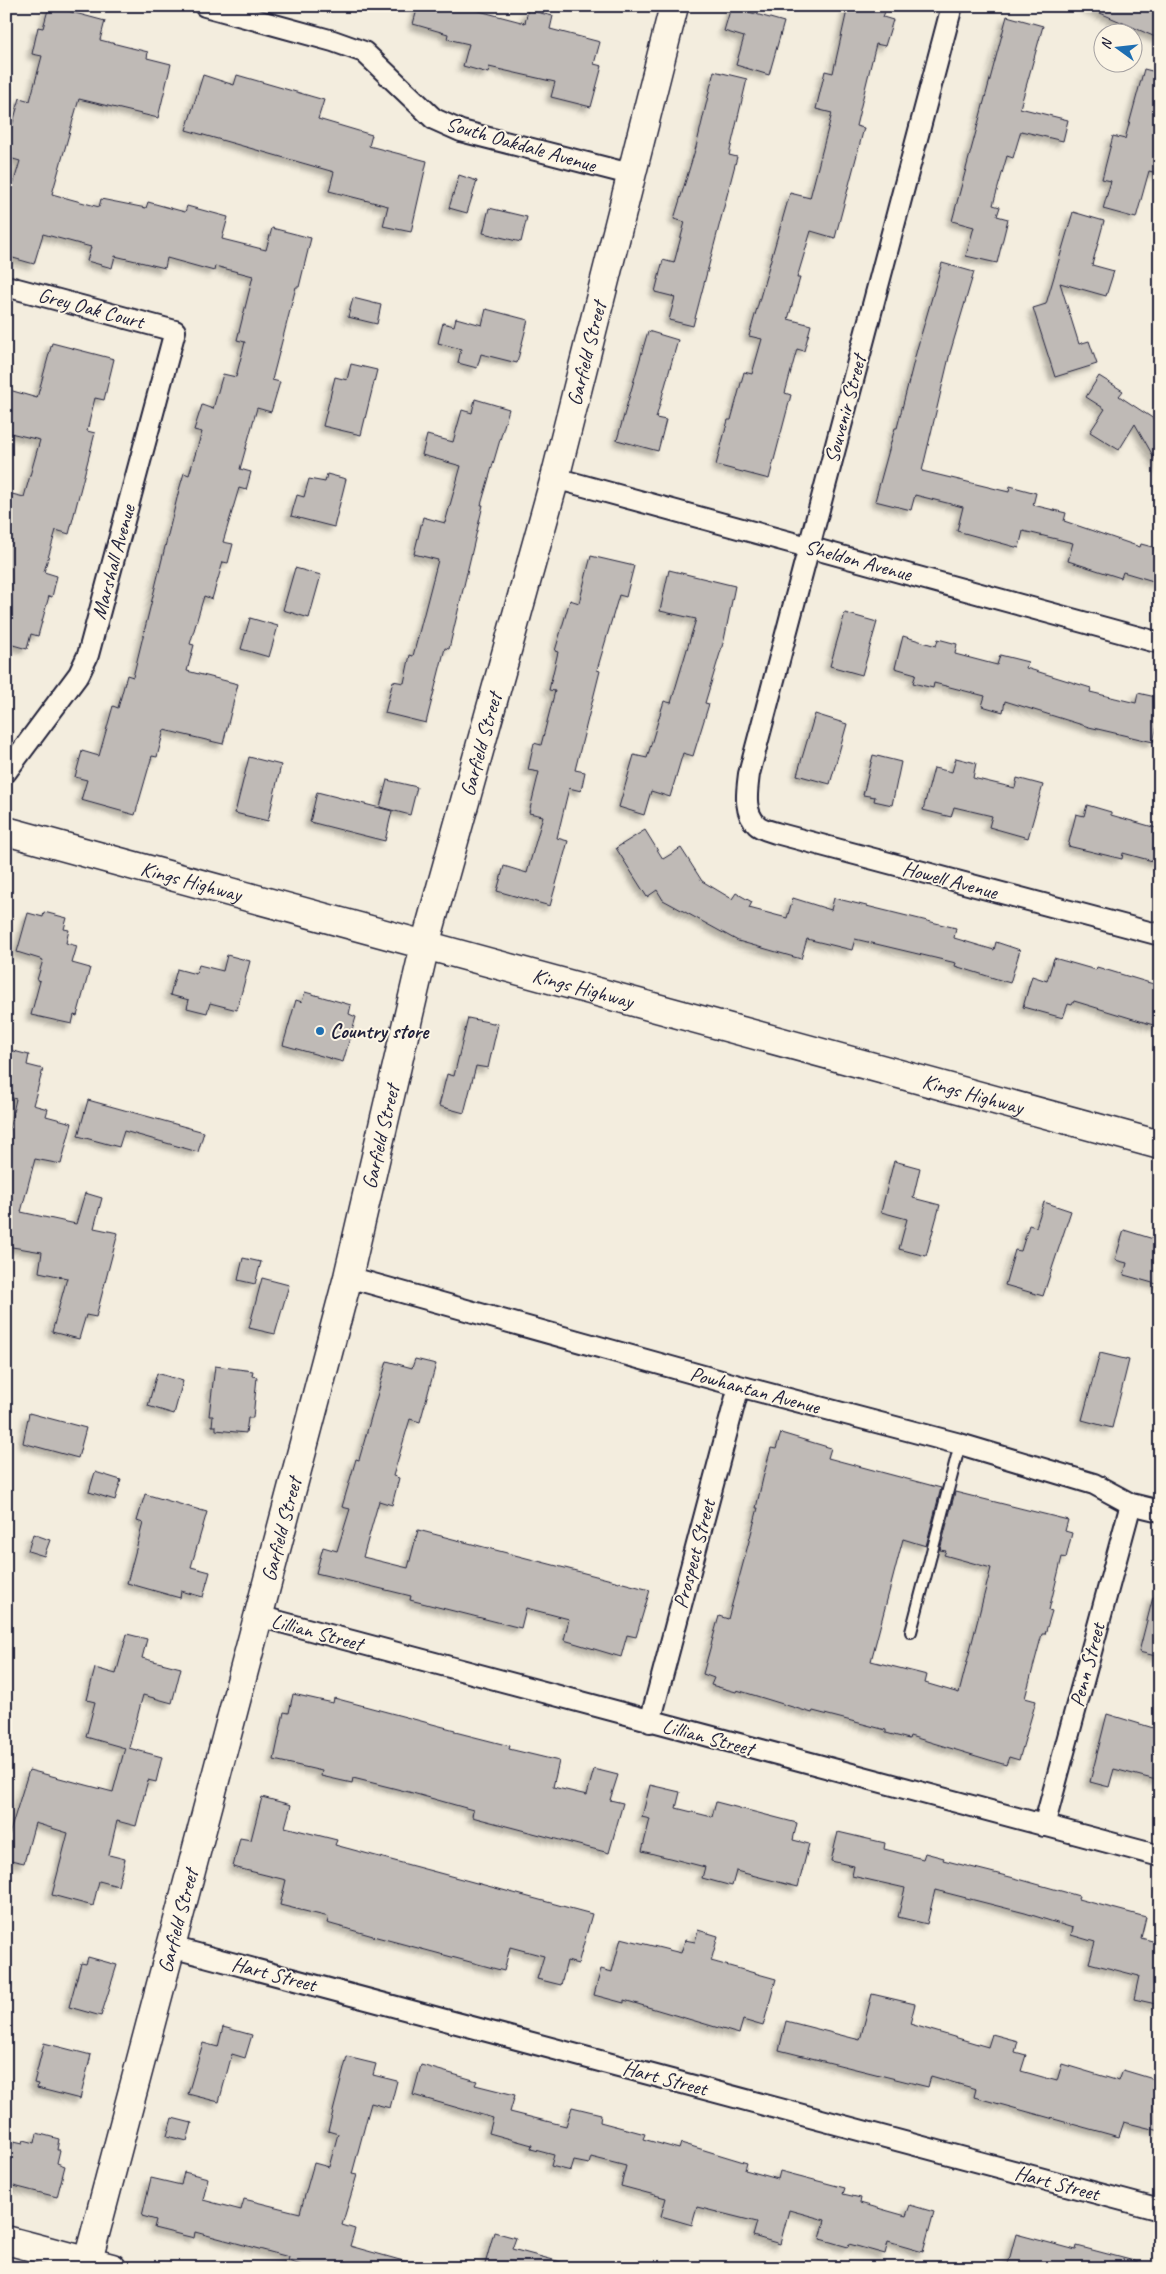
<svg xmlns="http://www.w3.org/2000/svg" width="1166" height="2274" font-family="Caveat,sans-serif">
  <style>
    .building { fill: #bfbab6; stroke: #22223b; filter: url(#shadow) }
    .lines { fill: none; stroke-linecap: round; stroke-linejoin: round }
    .lane-casing { stroke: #22223b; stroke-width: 14 }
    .street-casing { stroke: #22223b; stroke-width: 24 }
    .secondary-casing { stroke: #22223b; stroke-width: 31 }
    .lane { stroke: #fcf5e5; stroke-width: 10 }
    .street { stroke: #fcf5e5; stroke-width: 20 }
    .secondary { stroke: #fcf5e5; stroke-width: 28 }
    .poi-dot { fill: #1f6fb2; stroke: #fcf5e5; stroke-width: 2 }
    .labels { text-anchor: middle; stroke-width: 4; stroke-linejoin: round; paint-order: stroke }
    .street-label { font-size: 21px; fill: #22223b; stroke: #fcf5e5 }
    .poi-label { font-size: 21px; font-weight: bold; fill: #22223b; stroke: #fcf5e5; text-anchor: start }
  </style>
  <defs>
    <filter id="shadow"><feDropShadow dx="-4.5" dy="4.5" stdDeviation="2.5" flood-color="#0004"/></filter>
  </defs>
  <rect width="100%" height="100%" fill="#f3edde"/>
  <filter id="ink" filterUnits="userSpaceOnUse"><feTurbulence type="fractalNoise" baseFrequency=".02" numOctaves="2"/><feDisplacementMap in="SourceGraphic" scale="10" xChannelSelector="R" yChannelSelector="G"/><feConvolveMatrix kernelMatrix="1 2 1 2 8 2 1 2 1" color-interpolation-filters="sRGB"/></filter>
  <g filter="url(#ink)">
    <path class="building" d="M 49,6 L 105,21 L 100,40 L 148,52 L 147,58 L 171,64 L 158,118 L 79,99 L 52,194 L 99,207 L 101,199 L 146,208 L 148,202 L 185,212 L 187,206 L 228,217 L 222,239 L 266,250 L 272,228 L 311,238 L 299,287 L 296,287 L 272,380 L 280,382 L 271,412 L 257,408 L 240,469 L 251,472 L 246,490 L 239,488 L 223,542 L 233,544 L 228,563 L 223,562 L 212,599 L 204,596 L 190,644 L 194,645 L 187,671 L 238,684 L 223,744 L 164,730 L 157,757 L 152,756 L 135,815 L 81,800 L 87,780 L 75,777 L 82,751 L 99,756 L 113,706 L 118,708 L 127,675 L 133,677 L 179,490 L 184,473 L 189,475 L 202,432 L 194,430 L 202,405 L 213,409 L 223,374 L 236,377 L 245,342 L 237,340 L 253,276 L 215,266 L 214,271 L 167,258 L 165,268 L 115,256 L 112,268 L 87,261 L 91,247 L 43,234 L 34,264 L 6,256 L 6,209 L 20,161 L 6,157 L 6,147 L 20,98 L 30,101 L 42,56 L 32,54 L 38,27 L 43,28 Z
      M 418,6 L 460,6 L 525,23 L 528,10 L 553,16 L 550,29 L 600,42 L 594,64 L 602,66 L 591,107 L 551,97 L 555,82 L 489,67 L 488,73 L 463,66 L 469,44 L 447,39 L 448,34 L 413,24 Z
      M 848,6 L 887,6 L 883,17 L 893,20 L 885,46 L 876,44 L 856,126 L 864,128 L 835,238 L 811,231 L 797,278 L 800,278 L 788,319 L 811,325 L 804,351 L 797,349 L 785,393 L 791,395 L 769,479 L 716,465 L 728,420 L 731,420 L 744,372 L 752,374 L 762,339 L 749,336 L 790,193 L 810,198 L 832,113 L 816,109 L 825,71 L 833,73 Z
      M 1084,6 L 1160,6 L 1160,39 Z
      M 731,7 L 784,22 L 769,75 L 736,65 L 744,37 L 724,31 Z
      M 1007,16 L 1043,26 L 1020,108 L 1068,120 L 1063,141 L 1021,131 L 1013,158 L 1007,156 L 993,205 L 1000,207 L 997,216 L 1008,219 L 997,263 L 966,256 L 974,227 L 952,221 Z
      M 1144,69 L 1160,73 L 1160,160 L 1157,173 L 1149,171 L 1136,218 L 1103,209 L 1111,181 L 1102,179 L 1113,136 L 1125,139 Z
      M 714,71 L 747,79 L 729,155 L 737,157 L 693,326 L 669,320 L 675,297 L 655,292 L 663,260 L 674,263 L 685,222 L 674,219 L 696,147 Z
      M 203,75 L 234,85 L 237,75 L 324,100 L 318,119 L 372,135 L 369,146 L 427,161 L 411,232 L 383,226 L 388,206 L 329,191 L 334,172 L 186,130 Z
      M 459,175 L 477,181 L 467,213 L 449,208 Z
      M 489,208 L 527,217 L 521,242 L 483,233 Z
      M 1073,212 L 1104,221 L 1092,265 L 1114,271 L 1106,296 L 1060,283 L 1079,344 L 1089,341 L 1097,364 L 1055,377 L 1033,308 L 1046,304 Z
      M 942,263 L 974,272 L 950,353 L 922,471 L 1009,492 L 1010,486 L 1036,493 L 1033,505 L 1066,513 L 1064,521 L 1140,547 L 1141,544 L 1160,549 L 1160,583 L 1123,572 L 1121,578 L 1068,561 L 1073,543 L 1023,531 L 1019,548 L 957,531 L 963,507 L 915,495 L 911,510 L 875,501 L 895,428 L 897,428 L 917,349 Z
      M 353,298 L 381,305 L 377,324 L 348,317 Z
      M 486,309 L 528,320 L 517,363 L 481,354 L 477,368 L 458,363 L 461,349 L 438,343 L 443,323 L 454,326 L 456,318 L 482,325 Z
      M 648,331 L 678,340 L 656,418 L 666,420 L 658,451 L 617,440 Z
      M 52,343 L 114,359 L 104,400 L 95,398 L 87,431 L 95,433 L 69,534 L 56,530 L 44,572 L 57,576 L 52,597 L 49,596 L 38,636 L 31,634 L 27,649 L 6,643 L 6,515 L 12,494 L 24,497 L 40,440 L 6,432 L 6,389 L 37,398 Z
      M 351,364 L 377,370 L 361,435 L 323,426 L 335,377 L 347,380 Z
      M 1099,376 L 1123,391 L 1119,396 L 1160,423 L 1160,468 L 1135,424 L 1119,450 L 1090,432 L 1105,409 L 1086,397 Z
      M 475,399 L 509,409 L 481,505 L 483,505 L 449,649 L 445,648 L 426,723 L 385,713 L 393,681 L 404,683 L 410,655 L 413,656 L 438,560 L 414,554 L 423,517 L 445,523 L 461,466 L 422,455 L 427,435 L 453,442 L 462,410 L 472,413 Z
      M 327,474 L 346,479 L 334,527 L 291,516 L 297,495 L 304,497 L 309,479 L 325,482 Z
      M 591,556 L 634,566 L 626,597 L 619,595 L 597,670 L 600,671 L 575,770 L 585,772 L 581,791 L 569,788 L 557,838 L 568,841 L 550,906 L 497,891 L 504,866 L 527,873 L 543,816 L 529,813 L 539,772 L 528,770 L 534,743 L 541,745 L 555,691 L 549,690 L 558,652 L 555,651 L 570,600 L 579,603 Z
      M 295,568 L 321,575 L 309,618 L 283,610 Z
      M 669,570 L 735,586 L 724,640 L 705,703 L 709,704 L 693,756 L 683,753 L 670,797 L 651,791 L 644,815 L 619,807 L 634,755 L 647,758 L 664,701 L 671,703 L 696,619 L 660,611 Z
      M 845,613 L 877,622 L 862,675 L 830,666 Z
      M 250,618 L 278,626 L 269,657 L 241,649 Z
      M 903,636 L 936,646 L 938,639 L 957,644 L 955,654 L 997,665 L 1000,655 L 1028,662 L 1026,668 L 1091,688 L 1090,692 L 1136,703 L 1138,693 L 1160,698 L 1160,714 L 1153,742 L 1089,727 L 1005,701 L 1003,712 L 982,706 L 985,696 L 934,683 L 933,688 L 913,683 L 916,674 L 895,668 Z
      M 815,714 L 847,724 L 830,784 L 797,775 Z
      M 873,755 L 901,762 L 892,805 L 874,801 L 875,797 L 863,795 Z
      M 249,757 L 281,765 L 268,821 L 235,813 Z
      M 956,758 L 976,763 L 973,778 L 1015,788 L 1017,778 L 1043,785 L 1028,838 L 989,827 L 992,816 L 954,807 L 951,817 L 923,810 L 934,768 L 952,772 Z
      M 387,780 L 417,787 L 410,815 L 380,807 Z
      M 317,792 L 392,811 L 385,841 L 310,822 Z
      M 1087,805 L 1111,812 L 1111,815 L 1160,829 L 1160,863 L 1123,853 L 1122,859 L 1068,846 L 1076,814 L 1084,816 Z
      M 645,830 L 663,859 L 681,848 L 702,881 L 732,899 L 736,893 L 752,902 L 749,908 L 787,918 L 793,898 L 831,910 L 834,898 L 956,928 L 954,938 L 994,950 L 996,942 L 1020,950 L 1010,983 L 955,966 L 956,963 L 855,939 L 852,950 L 807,939 L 801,959 L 738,941 L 663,900 L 657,890 L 647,897 L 616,848 Z
      M 44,912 L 67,918 L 64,929 L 69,930 L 66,943 L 77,946 L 72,963 L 90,968 L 77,1016 L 74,1015 L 72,1024 L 31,1015 L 40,981 L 37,980 L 43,960 L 17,952 L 28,913 L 43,917 Z
      M 227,955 L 250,961 L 237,1010 L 210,1003 L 207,1013 L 187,1008 L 189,1000 L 170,995 L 177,969 L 196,974 L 199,965 L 223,971 Z
      M 1054,958 L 1096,970 L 1097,967 L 1160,986 L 1160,1027 L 1074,1001 L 1072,1005 L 1068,1004 L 1063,1018 L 1023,1007 L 1032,976 L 1047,981 Z
      M 305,992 L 351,1005 L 349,1014 L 356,1017 L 343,1062 L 283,1045 L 296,1000 L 302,1002 Z
      M 468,1018 L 498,1024 L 488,1068 L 476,1066 L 464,1113 L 439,1106 L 447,1074 L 454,1076 Z
      M 6,1049 L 29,1055 L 27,1065 L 43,1069 L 33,1105 L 48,1109 L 46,1116 L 72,1123 L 61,1164 L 35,1159 L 21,1212 L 76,1224 L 85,1193 L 102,1198 L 94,1228 L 118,1233 L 96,1317 L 86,1315 L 79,1339 L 52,1332 L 67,1278 L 39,1272 L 42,1252 L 6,1246 L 6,1143 L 16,1099 L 6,1096 Z
      M 88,1100 L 204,1132 L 198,1152 L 124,1131 L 119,1147 L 78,1136 Z
      M 894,1161 L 920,1168 L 913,1198 L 940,1205 L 926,1256 L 899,1249 L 907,1219 L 881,1212 Z
      M 1044,1202 L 1071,1211 L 1043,1296 L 1005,1285 L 1015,1250 L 1021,1251 L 1029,1225 L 1036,1227 Z
      M 1124,1230 L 1160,1241 L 1160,1285 L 1124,1275 L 1127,1263 L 1115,1260 Z
      M 243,1258 L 261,1262 L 255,1284 L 238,1280 Z
      M 262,1278 L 289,1285 L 275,1334 L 249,1328 Z
      M 1100,1353 L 1129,1360 L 1112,1428 L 1082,1420 Z
      M 415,1359 L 436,1364 L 420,1422 L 410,1419 L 393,1476 L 399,1478 L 392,1505 L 379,1501 L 363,1557 L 408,1568 L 418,1530 L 650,1590 L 636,1637 L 627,1635 L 621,1657 L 564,1640 L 569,1619 L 526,1608 L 521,1628 L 410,1600 L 411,1596 L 316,1573 L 323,1547 L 337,1551 L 350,1509 L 342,1507 L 356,1459 L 359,1460 L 387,1361 L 412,1368 Z
      M 215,1366 L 253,1371 L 252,1376 L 257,1377 L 253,1418 L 248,1418 L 246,1433 L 216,1430 L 216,1426 L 212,1426 L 213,1416 L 209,1416 Z
      M 157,1373 L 183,1381 L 174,1414 L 148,1406 Z
      M 29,1413 L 86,1428 L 78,1458 L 23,1443 Z
      M 781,1433 L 831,1448 L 828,1458 L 941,1488 L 926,1546 L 903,1539 L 871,1661 L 927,1675 L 925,1683 L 959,1693 L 991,1568 L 944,1555 L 946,1551 L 940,1550 L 955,1492 L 1068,1520 L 1065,1531 L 1072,1533 L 1066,1558 L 1062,1557 L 1049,1610 L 1052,1611 L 1045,1634 L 1042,1634 L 1025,1698 L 1036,1701 L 1019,1760 L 1009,1757 L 1006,1765 L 910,1736 L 909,1739 L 886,1733 L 886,1730 L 813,1711 L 812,1713 L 737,1690 L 736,1692 L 711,1685 L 714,1678 L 703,1674 L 719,1616 L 728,1619 L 758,1508 L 756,1508 L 764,1474 L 771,1448 L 776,1449 Z
      M 95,1472 L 121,1480 L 115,1500 L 89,1492 Z
      M 145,1494 L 207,1512 L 191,1567 L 210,1572 L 203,1597 L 181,1591 L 180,1598 L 127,1583 L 143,1523 L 137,1521 Z
      M 33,1534 L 50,1540 L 44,1556 L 28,1551 Z
      M 1153,1597 L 1160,1598 L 1160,1657 L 1139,1652 Z
      M 127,1634 L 147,1639 L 142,1658 L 181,1668 L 172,1703 L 143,1695 L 129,1748 L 162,1757 L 156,1782 L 148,1780 L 136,1826 L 117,1821 L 109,1855 L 125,1859 L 118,1886 L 99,1881 L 93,1906 L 52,1895 L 68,1833 L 35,1823 L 24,1863 L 6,1859 L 6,1834 L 9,1835 L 29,1770 L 113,1792 L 125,1748 L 86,1737 L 95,1702 L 87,1700 L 95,1668 L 116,1674 Z
      M 293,1694 L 333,1703 L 334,1698 L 455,1730 L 455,1732 L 510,1746 L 509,1749 L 559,1761 L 553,1787 L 587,1795 L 594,1769 L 618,1775 L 610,1800 L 623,1803 L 609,1853 L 472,1817 L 473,1810 L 409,1792 L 353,1778 L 352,1783 L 321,1776 L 322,1771 L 274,1760 L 284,1712 L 289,1713 Z
      M 1107,1714 L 1160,1730 L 1160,1781 L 1114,1769 L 1109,1787 L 1090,1782 Z
      M 650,1785 L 680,1792 L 676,1808 L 712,1817 L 716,1802 L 797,1823 L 793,1840 L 809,1844 L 798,1887 L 736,1871 L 732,1886 L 702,1878 L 705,1867 L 642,1851 L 650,1819 L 642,1817 Z
      M 262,1797 L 291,1805 L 285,1827 L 337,1840 L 335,1845 L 592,1914 L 578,1964 L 567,1961 L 561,1985 L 537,1979 L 544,1956 L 510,1947 L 504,1971 L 373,1936 L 327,1923 L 329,1917 L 280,1905 L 286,1880 L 233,1867 L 240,1838 L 251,1840 Z
      M 838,1832 L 885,1843 L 884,1849 L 923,1859 L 925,1853 L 944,1858 L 943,1860 L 1022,1880 L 1079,1896 L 1078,1899 L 1146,1917 L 1141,1938 L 1160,1943 L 1160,2005 L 1134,1999 L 1139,1976 L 1089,1963 L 1095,1942 L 1071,1935 L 1073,1928 L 1025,1913 L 935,1890 L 927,1924 L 898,1917 L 905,1888 L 852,1876 L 854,1866 L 831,1861 Z
      M 698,1930 L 718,1936 L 711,1961 L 776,1979 L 763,2026 L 743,2020 L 739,2034 L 624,2000 L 624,2003 L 594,1995 L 601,1969 L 612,1972 L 621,1938 L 681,1953 L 685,1940 L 695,1942 Z
      M 88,1957 L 117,1965 L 101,2016 L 69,2007 L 81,1963 L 86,1964 Z
      M 872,1994 L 915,2004 L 910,2024 L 988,2047 L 992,2034 L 1018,2041 L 1015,2052 L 1026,2055 L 1021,2071 L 1057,2081 L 1062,2064 L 1119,2081 L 1123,2070 L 1160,2081 L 1160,2131 L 1124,2122 L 1119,2137 L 974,2097 L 976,2089 L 931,2076 L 928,2087 L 779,2050 L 786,2021 L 860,2040 Z
      M 223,2027 L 252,2035 L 245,2058 L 232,2054 L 219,2102 L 188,2094 L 203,2043 L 218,2047 Z
      M 44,2043 L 91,2055 L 80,2099 L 37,2088 L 38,2084 L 34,2083 Z
      M 347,2057 L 376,2064 L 373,2075 L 397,2081 L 390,2108 L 371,2103 L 352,2174 L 357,2175 L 342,2225 L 355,2229 L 350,2246 L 407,2262 L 406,2268 L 311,2268 L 288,2261 L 289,2257 L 195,2232 L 194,2238 L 154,2228 L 156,2220 L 142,2216 L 151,2178 L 181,2185 L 184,2172 L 208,2178 L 203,2200 L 241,2210 L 244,2199 L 300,2213 L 314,2163 L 329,2167 L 338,2134 L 328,2131 Z
      M 421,2065 L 477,2081 L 475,2085 L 515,2095 L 510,2112 L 566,2126 L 572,2107 L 601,2114 L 600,2122 L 645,2134 L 643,2139 L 679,2149 L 681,2143 L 747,2163 L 745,2170 L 778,2179 L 780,2171 L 845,2188 L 843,2194 L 861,2198 L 860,2203 L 906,2216 L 910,2205 L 934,2212 L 923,2252 L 888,2242 L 885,2254 L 849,2244 L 848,2247 L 820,2239 L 825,2220 L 789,2210 L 780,2244 L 753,2236 L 757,2222 L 697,2207 L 692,2225 L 661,2216 L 666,2198 L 621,2186 L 626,2166 L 591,2157 L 589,2164 L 574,2161 L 571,2171 L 551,2166 L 554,2155 L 531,2149 L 532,2145 L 489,2133 L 493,2118 L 413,2095 Z
      M 172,2118 L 192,2123 L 187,2141 L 167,2136 Z
      M 37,2133 L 59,2139 L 57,2150 L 60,2150 L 57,2163 L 65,2166 L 57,2197 L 6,2184 L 6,2156 L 10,2157 L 14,2141 L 23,2143 L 24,2140 L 35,2143 Z
      M 494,2232 L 516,2238 L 512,2249 L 561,2262 L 560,2268 L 484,2268 Z
      M 1016,2234 L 1076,2250 L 1077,2246 L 1138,2262 L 1137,2268 L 1007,2268 Z"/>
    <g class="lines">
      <g class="lane-casing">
        <path id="lane" d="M 911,1632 L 960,1444"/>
      </g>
      <g class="street-casing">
        <path id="street" d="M 205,6 L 333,41 L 364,52 L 434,119 L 461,131 L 630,174
          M 952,6 L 749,774 C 747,791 743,812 757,825 C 761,829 770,831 776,833 L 1160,935
          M 6,286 L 175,331 L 88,655 L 79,674 L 6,772
          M 555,478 L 1160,643
          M 348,1277 L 739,1386 L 960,1444 L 1094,1484 L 1131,1504 L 1160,1511
          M 258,1616 L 1160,1856
          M 650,1722 L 739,1386
          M 1044,1826 L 1131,1504
          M 171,1947 L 1160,2210"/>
      </g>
      <g class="secondary-casing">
        <g id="secondary">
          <path id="s1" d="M 6,831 L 1160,1145"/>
          <path d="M 6,2240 L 112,2268"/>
          <path id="s2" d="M 86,2268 L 348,1277 L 425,945 L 555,478 L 674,6"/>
        </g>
      </g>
      <use href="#lane" class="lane"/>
      <use href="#street" class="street"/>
      <use href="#secondary" class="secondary"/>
    </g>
  </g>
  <circle class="poi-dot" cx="320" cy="1031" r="5"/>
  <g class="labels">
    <g class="street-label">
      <text transform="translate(521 144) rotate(16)" y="7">South Oakdale Avenue</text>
      <text transform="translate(91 308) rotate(15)" y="7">Grey Oak Court</text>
      <text dy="7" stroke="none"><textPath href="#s2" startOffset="1979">Garfield Street</textPath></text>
      <text transform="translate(845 409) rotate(-75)" y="7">Souvenir Street</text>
      <text transform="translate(858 560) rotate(15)" y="7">Sheldon Avenue</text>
      <text transform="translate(113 562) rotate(-75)" y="7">Marshall Avenue</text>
      <text dy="7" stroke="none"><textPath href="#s2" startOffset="1574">Garfield Street</textPath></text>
      <text dy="7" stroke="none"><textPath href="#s1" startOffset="192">Kings Highway</textPath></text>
      <text transform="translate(950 880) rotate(15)" y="7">Howell Avenue</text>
      <text dy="7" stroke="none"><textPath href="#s1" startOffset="598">Kings Highway</textPath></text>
      <text dy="7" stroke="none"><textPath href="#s1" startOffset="1002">Kings Highway</textPath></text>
      <text dy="7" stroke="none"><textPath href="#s2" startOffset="1169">Garfield Street</textPath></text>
      <text transform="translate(755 1390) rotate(15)" y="7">Powhantan Avenue</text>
      <text dy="7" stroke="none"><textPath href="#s2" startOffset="764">Garfield Street</textPath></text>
      <text transform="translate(694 1554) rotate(-75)" y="7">Prospect Street</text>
      <text transform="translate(317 1632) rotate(15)" y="7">Lillian Street</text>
      <text transform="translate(1087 1665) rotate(-75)" y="7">Penn Street</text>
      <text transform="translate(708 1737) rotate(15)" y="7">Lillian Street</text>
      <text dy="7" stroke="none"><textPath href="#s2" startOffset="359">Garfield Street</textPath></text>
      <text transform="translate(274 1974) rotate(15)" y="7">Hart Street</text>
      <text transform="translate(665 2078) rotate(15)" y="7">Hart Street</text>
      <text transform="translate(1057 2183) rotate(15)" y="7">Hart Street</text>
    </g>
    <g class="poi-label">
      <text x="330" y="1038">Country store</text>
    </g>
  </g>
  <rect width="1166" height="2274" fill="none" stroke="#fcf5e5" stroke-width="25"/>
  <rect x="12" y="12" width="1141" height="2249" fill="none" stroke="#22223b" stroke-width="2" filter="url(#ink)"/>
  <g transform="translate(1118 48) rotate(285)"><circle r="24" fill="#fcf5e5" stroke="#a5a1a1"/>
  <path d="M0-4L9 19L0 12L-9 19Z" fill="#1f6fb2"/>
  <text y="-8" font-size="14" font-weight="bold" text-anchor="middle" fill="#22223b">N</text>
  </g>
</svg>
